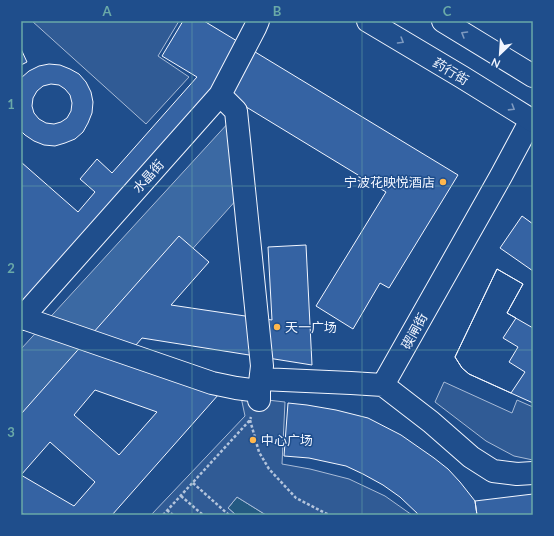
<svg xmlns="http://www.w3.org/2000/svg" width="554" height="536" font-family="Lato,'Noto Sans SC',sans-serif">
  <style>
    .green { fill: #245a82; stroke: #a8bbd7 }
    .parking { fill: #305b95; stroke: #a8bbd7 }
    .water { fill: #3b69a3; stroke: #a8bbd7 }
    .building { fill: #3563a3; stroke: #f2f6ff; fill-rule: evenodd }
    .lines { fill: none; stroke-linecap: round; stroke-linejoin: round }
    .minor-casing { stroke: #f2f6ff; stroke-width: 24 }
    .major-casing { stroke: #f2f6ff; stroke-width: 24 }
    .path { stroke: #b3c4dc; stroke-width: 2.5; stroke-dasharray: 3 2; stroke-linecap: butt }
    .minor { stroke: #1f4e8c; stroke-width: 22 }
    .major { stroke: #1f4e8c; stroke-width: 22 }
    .oneway { stroke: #7e9ac0 }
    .grid { fill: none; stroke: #6aa9a8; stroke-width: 1; stroke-opacity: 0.55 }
    .poi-dot { fill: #ffb74d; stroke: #1f4e8c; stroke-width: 1.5 }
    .labels { text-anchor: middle; stroke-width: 3; stroke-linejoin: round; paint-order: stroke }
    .street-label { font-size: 13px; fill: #f2f6ff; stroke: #1f4e8c }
    .poi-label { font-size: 13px; fill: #f2f6ff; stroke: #1f4e8c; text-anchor: start }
    .neatline { fill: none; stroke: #6aa9a8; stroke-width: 1.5 }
    .grid-label { font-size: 13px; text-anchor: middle; font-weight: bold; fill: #6aa9a8 }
  </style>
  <rect width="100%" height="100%" fill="#1f4e8c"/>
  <path class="green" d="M 237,497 L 266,515 L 236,515 L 228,508 Z"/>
  <path class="parking" d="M 32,21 L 179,21 L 158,56 L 189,77 L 146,124 Z
    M 444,382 L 512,413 L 517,400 L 533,407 L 533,460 L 514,456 L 486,441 L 435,402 Z
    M 241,397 L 285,402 L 282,464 L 310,469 L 349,479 L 385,496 L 412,515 L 266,515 L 237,497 L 228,508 L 236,515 L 151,515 L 245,416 Z"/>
  <path class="water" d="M 230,121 L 238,198 L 21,441 L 21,349 Z"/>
  <path class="building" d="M 183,21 L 204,21 L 458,175 L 389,288 L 380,283 L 353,329 L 316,306 L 386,192 L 215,88 L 21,308 L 21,162 L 78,212 L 95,192 L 80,179 L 97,159 L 112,173 L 197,77 L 162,56 Z
    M 21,49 L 27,62 L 21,65 Z
    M 49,64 L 60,65 L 70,69 L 79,74 L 86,82 L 91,92 L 93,102 L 92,113 L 88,123 L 83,132 L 75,139 L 65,143 L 55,146 L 44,145 L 34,141 L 25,135 L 21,131 L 21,78 L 29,71 L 39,66 ZM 51,84 L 59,85 L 65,89 L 70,95 L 72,103 L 71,111 L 67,118 L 61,122 L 54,124 L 46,123 L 39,119 L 34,113 L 32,106 L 33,98 L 37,91 L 43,86 Z
    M 522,216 L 533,224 L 533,271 L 500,248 Z
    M 179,236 L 209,262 L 171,305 L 272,320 L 268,247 L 306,245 L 312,365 L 142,338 L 123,360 L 219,394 L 112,515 L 25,515 L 21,513 L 21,475 L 74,506 L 95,482 L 50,442 L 21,475 L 21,414 ZM 95,390 L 157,412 L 119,455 L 74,415 Z
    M 497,269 L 523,284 L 507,313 L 533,328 L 533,403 L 469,374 L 462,368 L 455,357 Z
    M 497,269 L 523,284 L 507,313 L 516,318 L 503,338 L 518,347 L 509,362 L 525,372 L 511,393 L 469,374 L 462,368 L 455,357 Z
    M 288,403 L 307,405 L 336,410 L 368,418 L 401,435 L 434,458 L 448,469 L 460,482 L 475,501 L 477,515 L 419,515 L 400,497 L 383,485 L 363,474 L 346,466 L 309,458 L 284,456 Z
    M 533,494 L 533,515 L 477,515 L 475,501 Z"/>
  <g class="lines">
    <g class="minor-casing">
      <path id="minor" d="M 220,95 L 236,111 L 262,366 L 259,391 L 259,400
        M 531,120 L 501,176 L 383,385 L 431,422 L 471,457 L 493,471 L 517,474 L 533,473
        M 23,318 L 212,383 L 236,388 L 259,391
        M 21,319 L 220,95 L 255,28 L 258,21
        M 261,379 L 351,383 L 383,385"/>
    </g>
    <g class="major-casing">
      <path id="major" d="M 368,21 L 462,77 L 533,121
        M 443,21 L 533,76"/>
    </g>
    <path class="path" d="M 250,420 L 259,452 L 269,469 L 296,498 L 329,515
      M 193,483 L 229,515
      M 181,496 L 203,515
      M 167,510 L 173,515
      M 163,515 L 250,420 L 251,417"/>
    <use href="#minor" class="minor"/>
    <use href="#major" class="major"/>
  </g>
  <defs><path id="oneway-chevron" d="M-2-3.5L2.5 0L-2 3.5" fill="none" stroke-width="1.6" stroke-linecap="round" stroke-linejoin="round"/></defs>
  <g class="oneway">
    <use href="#oneway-chevron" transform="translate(464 34) rotate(-149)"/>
    <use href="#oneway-chevron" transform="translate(401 41) rotate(31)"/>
    <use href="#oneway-chevron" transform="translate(512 108) rotate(32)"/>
  </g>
  <path class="grid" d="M 192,21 L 192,515M 362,21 L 362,515M 21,186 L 533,186M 21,350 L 533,350"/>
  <g class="poi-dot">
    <circle cx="443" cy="182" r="4"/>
    <circle cx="277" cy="327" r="4"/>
    <circle cx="253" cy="440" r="4"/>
  </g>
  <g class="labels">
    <g class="street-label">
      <text transform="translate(451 71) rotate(31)" y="5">药行街</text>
      <text transform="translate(148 176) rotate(-48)" y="5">水晶街</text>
      <text transform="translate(414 331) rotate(-61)" y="5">碶闸街</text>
    </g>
    <g class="poi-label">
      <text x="435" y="187" text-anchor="end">宁波花映悦酒店</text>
      <text x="285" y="332">天一广场</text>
      <text x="261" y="445">中心广场</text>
    </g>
  </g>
  <rect width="554" height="536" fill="none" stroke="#1f4e8c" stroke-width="44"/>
  <g transform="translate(500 54) rotate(205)" stroke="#1f4e8c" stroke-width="3" paint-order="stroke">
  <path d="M0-3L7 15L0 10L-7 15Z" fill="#f2f6ff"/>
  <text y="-6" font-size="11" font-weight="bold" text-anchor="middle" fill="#f2f6ff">N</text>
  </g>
  <rect x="22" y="22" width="510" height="492" class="neatline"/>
  <g class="grid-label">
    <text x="107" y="16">A</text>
    <text x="277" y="16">B</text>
    <text x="447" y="16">C</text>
    <text x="11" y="109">1</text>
    <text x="11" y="273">2</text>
    <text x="11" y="437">3</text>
  </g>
</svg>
